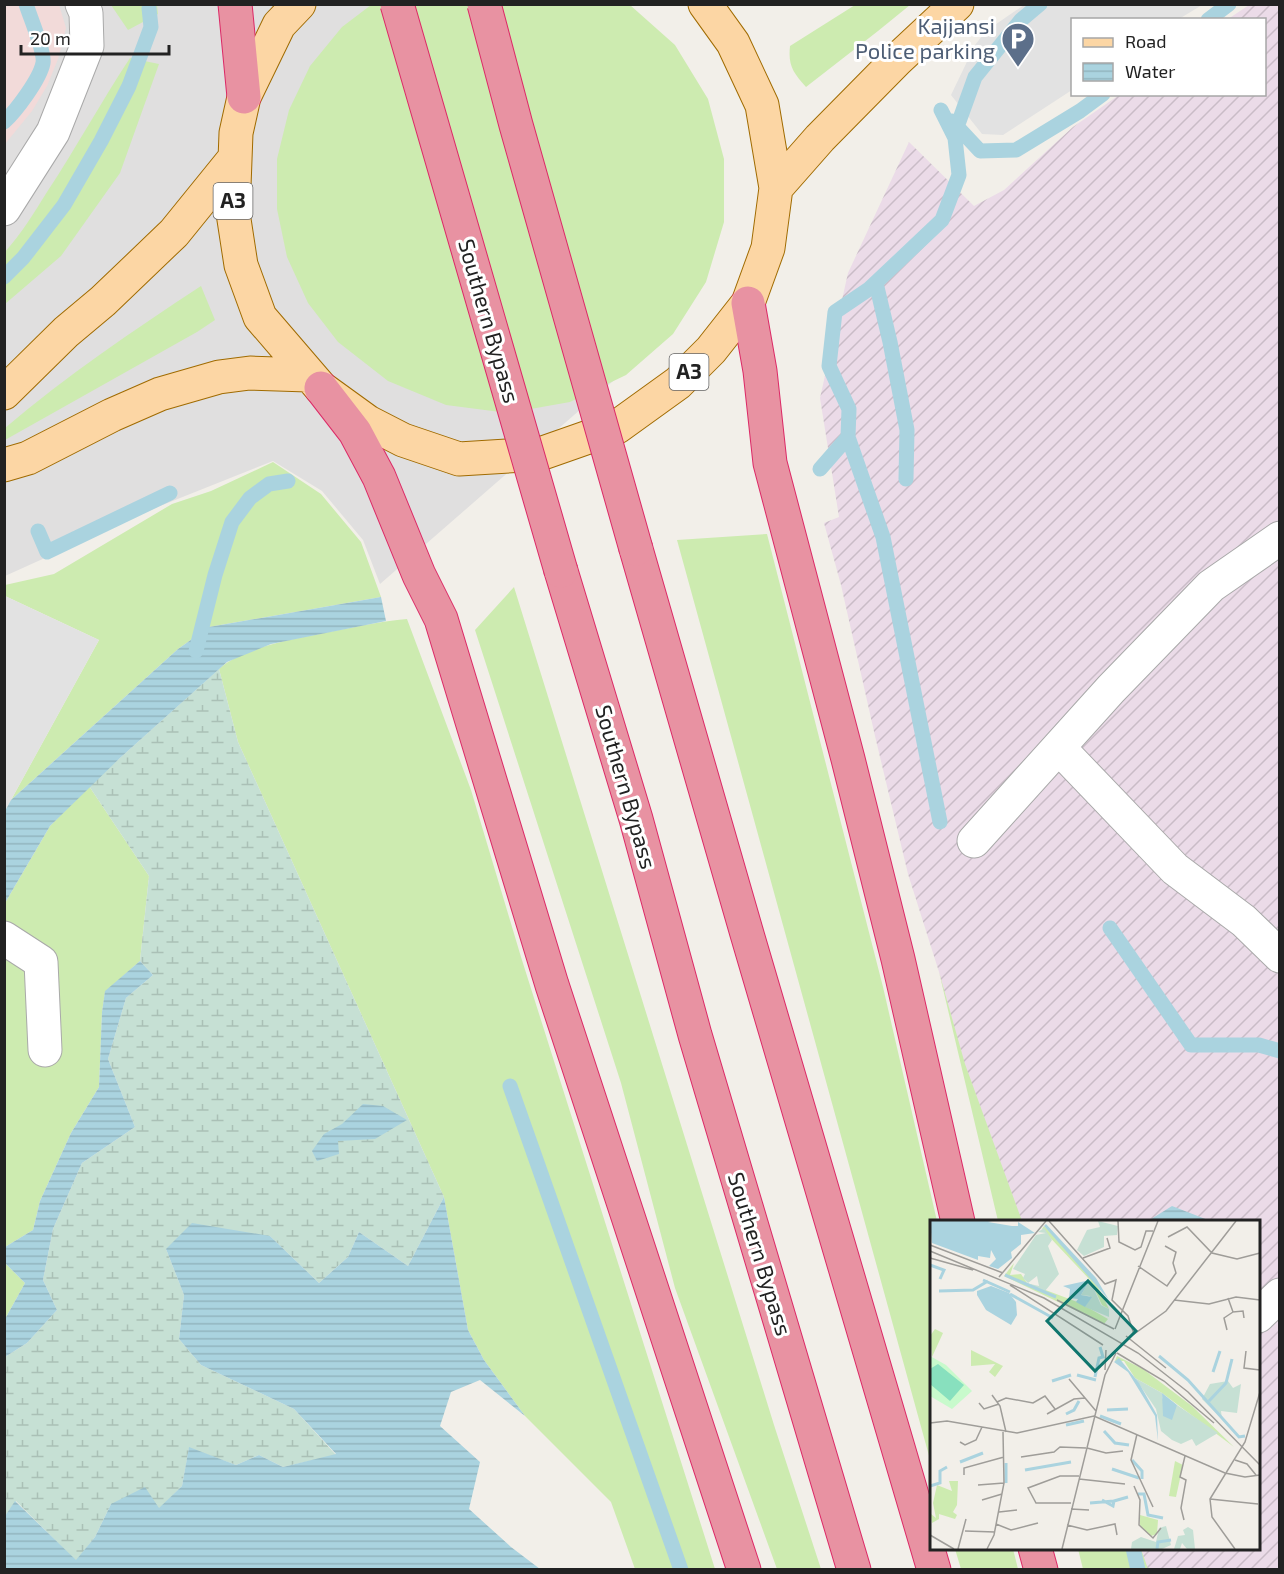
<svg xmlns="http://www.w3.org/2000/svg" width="1284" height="1574" font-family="'Exo 2',sans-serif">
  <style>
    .residential { fill: #e0dfdf }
    .commercial { fill: #f2dad9 }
    .industrial { fill: url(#industrial-furrows) }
    .grass { fill: #cdebb0 }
    .wetland { fill: url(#wetland-marsh) }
    .parking { fill: #e2e2e2 }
    .water { fill: url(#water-rules) }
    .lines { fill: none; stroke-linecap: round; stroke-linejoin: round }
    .stream { stroke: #aad3df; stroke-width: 15 }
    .minor-casing { stroke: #a9a9a9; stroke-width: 35 }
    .major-casing { stroke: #a06b00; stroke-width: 35 }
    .highway-casing { stroke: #dc2a67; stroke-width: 35 }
    .minor { stroke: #fff; stroke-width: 33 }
    .major { stroke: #fcd6a4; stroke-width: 33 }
    .highway { stroke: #e892a2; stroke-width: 33 }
    .highway-bridge-casing { stroke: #dc2a67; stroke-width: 35; stroke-linecap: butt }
    .highway-bridge { stroke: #e892a2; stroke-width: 33 }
    .labels { text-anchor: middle; stroke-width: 6; stroke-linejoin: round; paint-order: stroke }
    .shield { fill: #fff; stroke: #646464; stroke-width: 1.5 }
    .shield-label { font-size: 21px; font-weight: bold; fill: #222 }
    .service-label { font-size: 22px; fill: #4e5e75; stroke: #fff; text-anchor: end }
    .street-label { font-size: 22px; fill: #222; stroke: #fff }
    .inset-river { fill: none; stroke: #aad3df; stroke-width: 3 }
    .inset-road { fill: none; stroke: #9f9d99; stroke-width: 1.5 }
    .view { fill: #0f766e; fill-opacity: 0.15; stroke: #0f766e; stroke-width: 3 }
    .inset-edge { fill: none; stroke: #222; stroke-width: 3 }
  </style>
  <defs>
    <pattern id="industrial-furrows" width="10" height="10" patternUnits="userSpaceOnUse" patternTransform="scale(1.5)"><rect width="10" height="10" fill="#ebdbe8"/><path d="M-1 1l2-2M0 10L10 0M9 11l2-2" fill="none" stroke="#c9bcc7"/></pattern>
    <pattern id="wetland-marsh" width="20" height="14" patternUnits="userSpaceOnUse" patternTransform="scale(1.5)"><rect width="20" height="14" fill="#c6e0d4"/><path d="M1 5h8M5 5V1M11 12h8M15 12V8" fill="none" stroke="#aac0b6"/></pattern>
    <pattern id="water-rules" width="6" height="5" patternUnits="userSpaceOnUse" patternTransform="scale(1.5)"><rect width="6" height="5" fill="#aad3df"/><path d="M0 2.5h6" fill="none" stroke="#92b5bf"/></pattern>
  </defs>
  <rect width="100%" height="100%" fill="#f2efe9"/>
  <path class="residential" d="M 4,5 L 534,5 L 635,362 L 380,584 L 363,540 L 322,491 L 273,461 L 160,506 L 5,576 Z"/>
  <path class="commercial" d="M 5,4 L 59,5 L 66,28 L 58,59 L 47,86 L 32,111 L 5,144 Z"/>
  <path class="industrial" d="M 1249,5 L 1279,5 L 1279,1569 L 1112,1569 L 1101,1549 L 1258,1548 L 1258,1222 L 1002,1221 L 964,1064 L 939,972 L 908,874 L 875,736 L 841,585 L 824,523 L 839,517 L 820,398 L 848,273 L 909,142 L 974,206 L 1004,190 L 1073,127 L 1119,95 L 1264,94 L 1264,20 L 1228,19 Z"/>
  <path class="grass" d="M 111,5 L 157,5 L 158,14 L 128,30 Z
    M 371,5 L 630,5 L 675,45 L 708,99 L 724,159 L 724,222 L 706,282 L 673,334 L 626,375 L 570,402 L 508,413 L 446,405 L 388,381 L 338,342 L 308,303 L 287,257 L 277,209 L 277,159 L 289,110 L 310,66 L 342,27 Z
    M 855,5 L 910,5 L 878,31 L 806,87 C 793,72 788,66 790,46 Z
    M 130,58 L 159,64 L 120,173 L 61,256 L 5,304 L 5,252 C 21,234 34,213 47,192 C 76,148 101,102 130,58 Z
    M 201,286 L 215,320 L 197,332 L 5,440 L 5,428 C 66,376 134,330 201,286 Z
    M 273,462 L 321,494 L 361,542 L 381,597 L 209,627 L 178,649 L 11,800 L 99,640 L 5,596 L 5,585 L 54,574 L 172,504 L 211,491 Z
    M 767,534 L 883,987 L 937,1221 L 932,1222 L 931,1463 L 677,540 Z
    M 514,587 L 774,1425 L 821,1569 L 777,1569 L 675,1288 L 621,1083 L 475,630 Z
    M 407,619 L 471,790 L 521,957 L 715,1569 L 635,1569 L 611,1502 L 525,1416 L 484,1360 L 468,1330 L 444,1197 L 238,742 L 219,669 C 245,646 295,639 329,632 C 355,627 381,621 407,619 Z
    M 89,786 L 149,876 L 140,961 L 105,992 L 102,1012 L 99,1087 L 71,1133 L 40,1201 L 33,1230 L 5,1247 L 5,903 L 50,826 Z
    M 939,972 L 965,1064 L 1022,1221 L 998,1221 Z
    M 5,1263 L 25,1283 L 5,1319 Z
    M 955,1549 L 1013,1549 L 1018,1569 L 961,1569 Z
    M 1078,1549 L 1141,1549 L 1148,1569 L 1083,1569 Z"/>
  <path class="wetland" d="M 219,669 L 238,742 L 444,1197 L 408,1266 L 359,1232 L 348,1257 L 319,1283 L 270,1236 L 166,1249 L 184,1295 L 179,1339 L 201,1365 L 294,1409 L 336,1455 L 283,1467 L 259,1455 L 236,1465 L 189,1448 L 182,1486 L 159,1509 L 111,1504 L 95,1537 L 76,1561 L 16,1501 L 5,1516 L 5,1357 L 27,1343 L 57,1310 L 43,1280 L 53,1229 L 82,1163 L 135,1127 L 108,1059 L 126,998 L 153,975 L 140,961 L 149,876 L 89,786 L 120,758 Z"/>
  <path class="parking" d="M 1024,5 L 1024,4 L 1202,5 L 1179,19 L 1072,20 L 1072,90 L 1003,135 L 982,134 L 951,95 L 975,45 L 986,31 Z
    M 5,596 L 99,640 L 5,811 Z"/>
  <path class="water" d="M 381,597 L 386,621 L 271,644 L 227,662 L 120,758 L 50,826 L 5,903 L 5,811 L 11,800 L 178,649 L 209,627 Z
    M 140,961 L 153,975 L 126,998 L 108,1059 L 135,1127 L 82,1163 L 53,1229 L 43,1280 L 57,1310 L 27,1343 L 5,1357 L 5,1319 L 25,1283 L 5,1263 L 5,1247 L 33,1230 L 40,1201 L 71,1133 L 99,1087 L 102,1012 L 105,991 Z
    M 363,1104 L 383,1106 L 407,1120 L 375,1139 L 338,1141 L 339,1154 L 317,1161 L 312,1151 L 324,1134 L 342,1124 Z
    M 444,1197 L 468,1330 L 484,1360 L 525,1416 L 480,1380 L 451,1392 L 440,1426 L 480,1462 L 469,1509 L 511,1547 L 540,1569 L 5,1569 L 5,1516 L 15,1501 L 76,1560 L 95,1537 L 111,1504 L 145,1487 L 159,1508 L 182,1486 L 189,1447 L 236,1465 L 259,1455 L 283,1467 L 336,1454 L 294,1409 L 201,1365 L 179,1339 L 184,1295 L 166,1249 L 192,1223 L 270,1236 L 319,1283 L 348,1257 L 359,1232 L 408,1266 Z
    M 1172,1206 L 1208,1220 L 1206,1222 L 1148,1221 Z"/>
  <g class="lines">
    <path class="stream" d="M 1208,20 L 1229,4
      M 952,121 L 980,151 L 1016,150 L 1080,111 L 1103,94
      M 4,122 C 16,111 40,79 43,63 C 45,52 30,17 26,4
      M 957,127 L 975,77 L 1021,20 L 1040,4
      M 4,277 L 23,258 L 64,205 L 101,141 L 129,86 L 151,27 L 149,8
      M 876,283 L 890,342 L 907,430 L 906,479
      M 848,437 L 883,537 L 940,822
      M 820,469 L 848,437 L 849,409 L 829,366 L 835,312 L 869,289 L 942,220 L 959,175 L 955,138 L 941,110
      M 38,531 L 47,552 L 170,493
      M 196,651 L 215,575 L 232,522 L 250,498 L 269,484 L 288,481
      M 1110,928 L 1191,1045 L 1259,1045 L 1280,1051
      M 510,1086 L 681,1570
      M 1133,1548 L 1138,1570"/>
    <g class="minor-casing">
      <path id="minor" d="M 4,209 L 53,132 L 87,46 L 86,13 L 82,4
        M 1059,748 L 1175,869 L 1244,921 L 1280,956
        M 974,841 L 1111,689 L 1211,586 L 1280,538
        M 4,938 L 41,962 L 45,1050
        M 1258,1316 L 1280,1295"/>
    </g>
    <g class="major-casing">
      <path id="major" d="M 299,4 L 279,25 L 244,97 L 236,133 L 233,213 L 241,265 L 260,317 L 321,388 L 368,422 L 403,440 L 459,459 L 540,454 L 617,427 L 678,383 L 711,350 L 748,303 L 768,248 L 776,188 L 762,105 L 733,43 L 705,4
        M 776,188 L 820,138 L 897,60 L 957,4
        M 4,393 L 66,332 L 103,301 L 174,233 L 234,159
        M 4,465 L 28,458 L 112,415 L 160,394 L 219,377 L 250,373 L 308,375"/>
    </g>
    <g class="highway-casing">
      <path id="highway" d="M 235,4 L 244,97
        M 748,303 L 760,371 L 770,463 L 848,759 L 898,959 L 958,1222
        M 321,388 L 355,432 L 379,477 L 419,575 L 441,619 L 552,985 L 744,1570
        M 636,549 L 747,934 L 934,1570
        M 561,571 L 636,819 L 695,1035 L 854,1570
        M 1035,1548 L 1041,1570"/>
    </g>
    <use href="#minor" class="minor"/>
    <use href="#major" class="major"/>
    <use href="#highway" class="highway"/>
    <g class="highway-bridge-casing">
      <path id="highway-bridge" d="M 397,4 L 561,571
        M 484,4 L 516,125 L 636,549"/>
    </g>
    <use href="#highway-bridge" class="highway-bridge"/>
  </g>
  <defs>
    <g id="parking-pin" transform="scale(1.725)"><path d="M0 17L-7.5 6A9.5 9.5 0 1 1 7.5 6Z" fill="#5c6f8a" stroke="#fff"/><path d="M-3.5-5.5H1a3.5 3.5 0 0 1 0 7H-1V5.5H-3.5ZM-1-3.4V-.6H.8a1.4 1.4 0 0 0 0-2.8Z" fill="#fff"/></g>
  </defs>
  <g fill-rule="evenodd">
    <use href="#parking-pin" x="1018" y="39"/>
  </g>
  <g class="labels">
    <g class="shield">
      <rect x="213.5" y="183" width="39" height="36" rx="4.5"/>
      <rect x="669.5" y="354" width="39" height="36" rx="4.5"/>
    </g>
    <g class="shield-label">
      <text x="233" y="208">A3</text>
      <text x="689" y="379">A3</text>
    </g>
    <g class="service-label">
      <text x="995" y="34">Kajjansi<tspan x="995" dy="25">Police parking</tspan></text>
    </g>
    <g class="street-label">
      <text transform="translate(489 321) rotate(74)" y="8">Southern Bypass</text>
      <text transform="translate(626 787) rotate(74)" y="8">Southern Bypass</text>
      <text transform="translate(760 1254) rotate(73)" y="8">Southern Bypass</text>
    </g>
  </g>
  <g transform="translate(930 1220)">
    <rect width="330" height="330" fill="#f2efe9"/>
    <path d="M 114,6 L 164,59 L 179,89 L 172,85 L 160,60 L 112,9 ZM 84,43 L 80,55 L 91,54 L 97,63 L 150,83 L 178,99 L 174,104 L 74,56 ZM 5,109 L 13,113 L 2,137 L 0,116 ZM 41,130 L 73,146 L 65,157 L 59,152 L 65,144 L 41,146 ZM 187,136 L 213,149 L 262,186 L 304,227 L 232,173 L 205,158 L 194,141 L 185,141 ZM 245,241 L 253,245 L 246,277 L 239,276 ZM 19,261 L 28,261 L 27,285 L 23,292 L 27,295 L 25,299 L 9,294 L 9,299 L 2,303 L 1,294 L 6,298 L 3,283 L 7,265 L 22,271 ZM 210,295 L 228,300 L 227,314 L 221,316 L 210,306 Z" fill="#cdebb0"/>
    <path d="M 168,1 L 188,6 L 187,15 L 174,16 L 174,27 L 154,36 L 147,30 L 157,10 L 170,7 ZM 114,8 L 122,20 L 118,26 L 129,54 L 115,71 L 96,63 L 109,66 L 107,56 L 98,63 L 93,58 L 95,54 L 83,49 L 106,15 L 116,13 L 108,12 ZM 160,60 L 171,85 L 179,89 L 179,97 L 155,87 L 160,76 L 151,75 ZM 205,158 L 232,173 L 232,178 L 244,188 L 247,185 L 288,213 L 266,226 L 262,219 L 251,224 L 242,220 L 231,211 L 226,189 ZM 298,161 L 303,168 L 311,164 L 307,193 L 291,191 L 292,199 L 272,179 L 280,164 ZM 236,306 L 241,325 L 232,329 L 201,329 L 202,322 L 211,317 L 226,322 L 229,308 ZM 258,307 L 263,310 L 265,329 L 257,329 L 252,323 L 250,329 L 244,329 L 248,316 L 255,315 L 253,310 Z" fill="#c6e0d4"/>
    <path d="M 0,136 L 16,145 L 42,171 L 22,189 L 0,176 Z" fill="#c8facc"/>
    <path d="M 8,144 L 34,165 L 20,181 L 0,164 L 0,149 Z" fill="#88e0be"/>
    <path d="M 0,1 L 62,1 L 58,2 L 82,6 L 88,6 L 88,2 L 105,13 L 91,15 L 91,24 L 81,32 L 82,38 L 68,49 L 59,46 L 66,39 L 61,30 L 60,38 L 48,36 L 48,40 L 2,23 ZM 116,4 L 166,58 L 179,80 L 114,6 ZM 160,60 L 151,75 L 162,77 L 155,87 L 146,82 L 148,79 L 139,78 L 140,69 L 133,66 ZM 61,66 L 79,73 L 86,82 L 87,95 L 81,105 L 56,90 L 47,75 L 47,71 ZM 189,138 L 209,163 L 227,195 L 228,221 L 225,196 L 198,152 L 184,142 ZM 232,173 L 247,185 L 242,200 L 233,196 Z" fill="#aad3df"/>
    <path class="inset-river" d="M 0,45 L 14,50 L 10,59M 75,55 L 126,77M 53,60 L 80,72M 9,71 L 43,70 L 58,61M 80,74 L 123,98M 229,136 L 258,160 L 309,217 L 315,216M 283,152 L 290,131M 147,155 L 166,160M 165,157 L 169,138 L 173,137 L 170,127M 122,161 L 141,155M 279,181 L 296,163 L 302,139M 177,190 L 198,189M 136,194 L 144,190 L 149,181M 170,196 L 191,204M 136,205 L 154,201M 174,211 L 185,223 L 199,225M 202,240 L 212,251 L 212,259M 30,242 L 53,233M 76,243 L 76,263M 182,249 L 209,258M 95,250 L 141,242M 0,266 L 10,263 L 10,251 L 17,247M 208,274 L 214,274 L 218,295 L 233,298M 172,280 L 183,286 L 184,281 L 198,277M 160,283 L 184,281M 227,329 L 228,322 L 241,320"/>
    <path class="inset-road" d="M 119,1 L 175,64 L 186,60 L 182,80 L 198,96 L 204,114 L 236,91 L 306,1M 188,1 L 189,22 L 205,30 L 211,27 L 216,11 L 223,11M 238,17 L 257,7 L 282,33 L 307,39 L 330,33M 0,25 L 73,53M 0,31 L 114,78 L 208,133 L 258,172 L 330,245M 0,38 L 43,50M 153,38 L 180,28 L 177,18M 208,46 L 237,66 L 246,53 L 243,43 L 246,32 L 235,26M 69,57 L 116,1M 80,65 L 173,125M 298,78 L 303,92 L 313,91 L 314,98M 127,80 L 184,109M 244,80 L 279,84 L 306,77 L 330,80M 185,109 L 228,1M 297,110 L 294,98 L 303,92M 196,116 L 236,148M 316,131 L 314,148 L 330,150M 187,133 L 234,161 L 284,203M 175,150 L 176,130M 139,159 L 166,191M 62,175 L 70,186 L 76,212M 67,182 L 76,178 L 103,183 L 115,176 L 125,189M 49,183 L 54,189 L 69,184M 117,194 L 144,179 L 155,178M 0,203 L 17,201 L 87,213 L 164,196 L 295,253 L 315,257 L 330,255M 207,214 L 201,240 L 223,287M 30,222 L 35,225 L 46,220 L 52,207M 157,228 L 176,233 L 193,231M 91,237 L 124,232 L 130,227 L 156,228M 305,240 L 317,244 L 326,255M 34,255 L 34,248 L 74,237M 149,259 L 195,264M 48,265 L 74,263M 204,266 L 210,280 L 209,305 L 223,318 L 231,308M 280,279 L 328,284M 52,280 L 72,274M 141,283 L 106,283 L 98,268 L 130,256 L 149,256M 141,289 L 159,290M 69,292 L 87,290M 254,300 L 251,288 L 256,260 L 250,257 L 255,236M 66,304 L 81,310 L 108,303M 137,305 L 157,310 L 185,304 L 187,315M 35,311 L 65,312M 0,315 L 24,329M 28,329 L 36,299M 57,329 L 64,315 L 74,263 L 73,212M 132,329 L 175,155 L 186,133M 305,329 L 282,297 L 280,279 L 315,222 L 330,172"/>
    <path class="view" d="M 158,61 L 206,111 L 165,151 L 117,101 Z"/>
    <rect width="330" height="330" class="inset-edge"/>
  </g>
  <rect width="1284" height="1574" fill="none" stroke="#222222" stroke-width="12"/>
  <rect x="1071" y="18" width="195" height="78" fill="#ffffff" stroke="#a7a7a7" stroke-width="1.5"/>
  <rect x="1083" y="38" width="30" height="9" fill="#fcd6a4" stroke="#a7a7a7" stroke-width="1.5"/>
  <text x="1125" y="48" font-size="18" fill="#222222">Road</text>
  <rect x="1083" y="63" width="30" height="18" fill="url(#water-rules)" stroke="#a7a7a7" stroke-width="1.5"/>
  <text x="1125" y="78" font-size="18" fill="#222222">Water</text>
  <path d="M21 45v9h148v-9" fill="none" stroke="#222222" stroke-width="3"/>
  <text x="30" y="45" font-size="18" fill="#222222" stroke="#ffffff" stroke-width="4.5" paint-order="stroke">20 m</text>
</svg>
